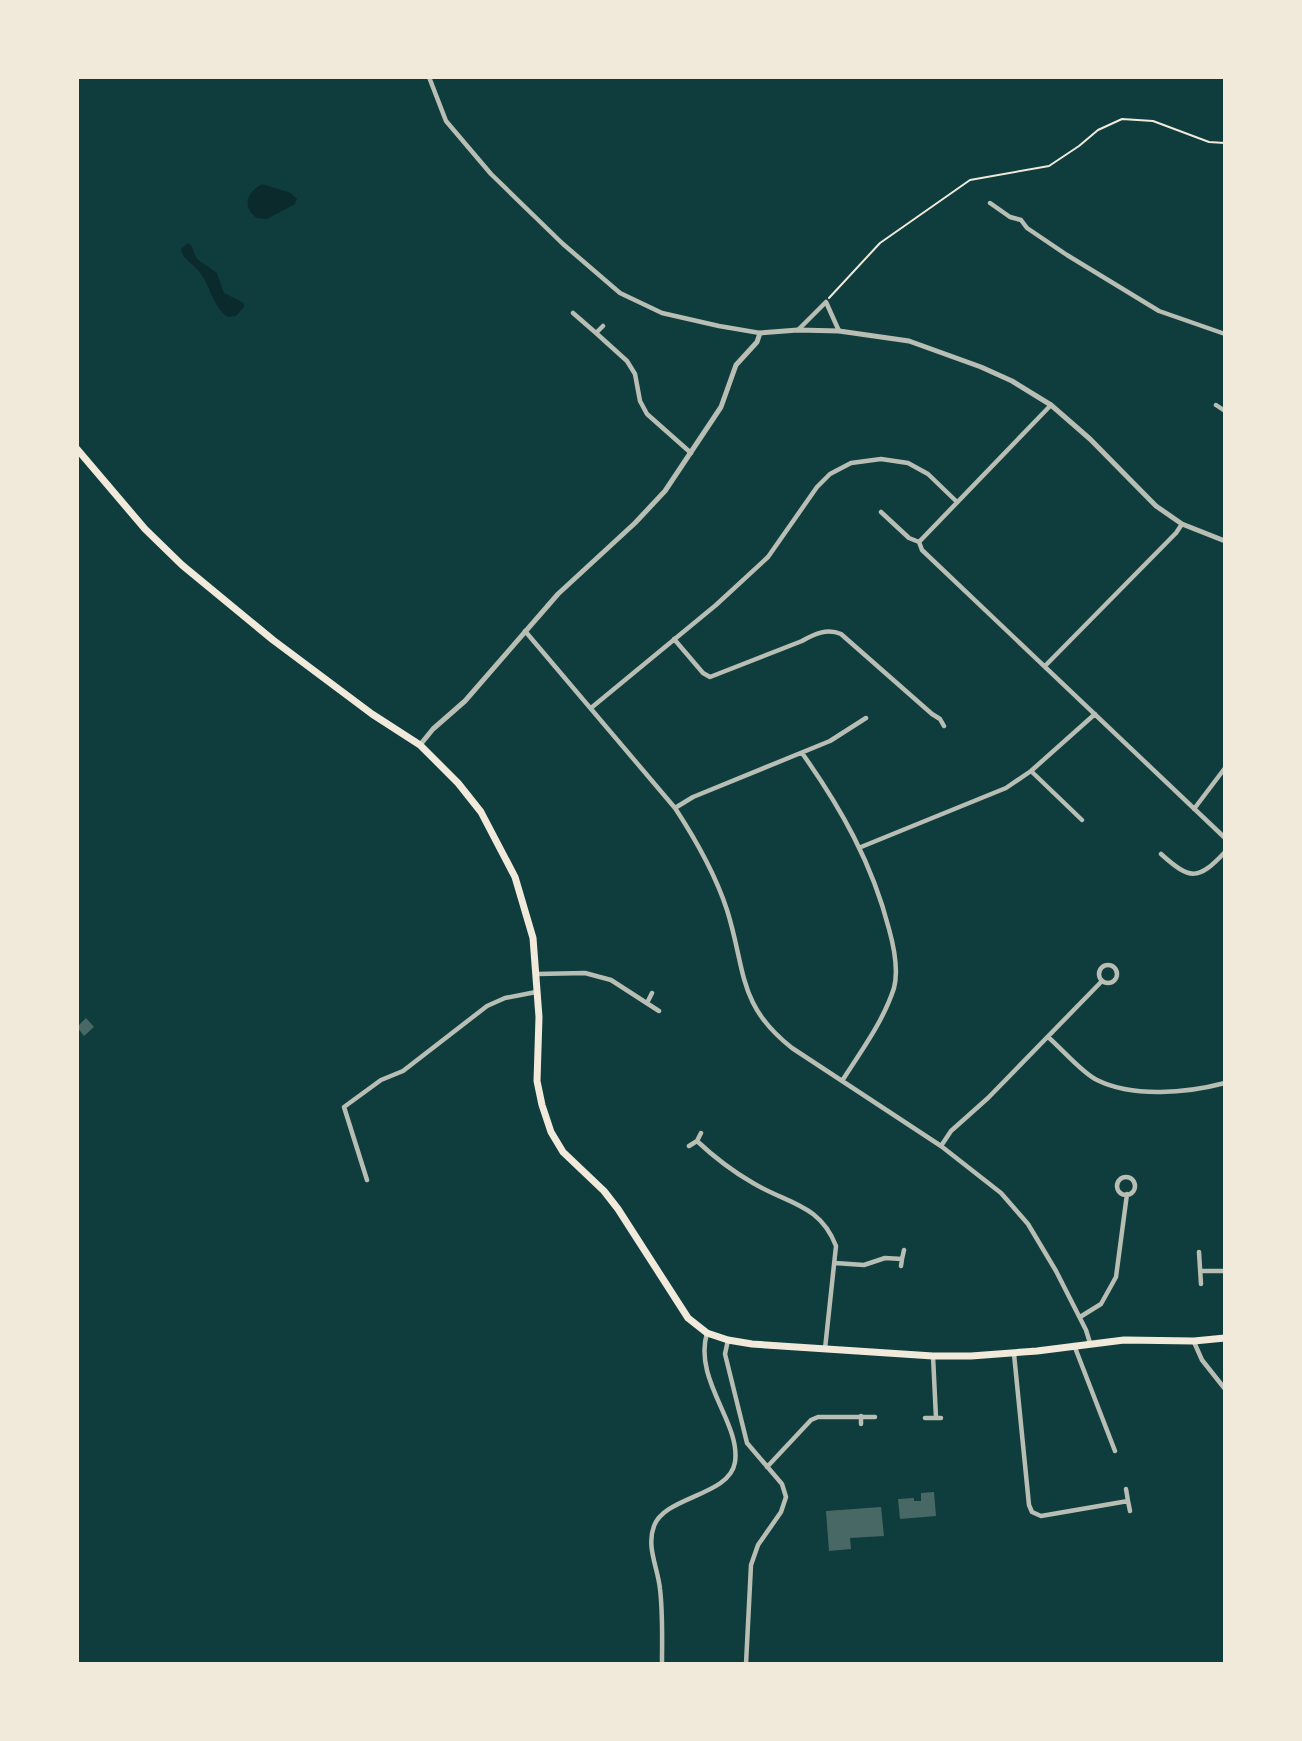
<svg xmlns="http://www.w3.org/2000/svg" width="1302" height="1741" font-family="'Fira Sans Condensed',sans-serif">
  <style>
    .water { fill: #0a2a2b }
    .building { fill: #486865 }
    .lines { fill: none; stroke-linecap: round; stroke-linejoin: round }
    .path { stroke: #f1e9da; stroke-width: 2 }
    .minor { stroke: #b8beb3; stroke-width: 4.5 }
    .tertiary { stroke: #b8beb3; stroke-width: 5 }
    .primary { stroke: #f1e9da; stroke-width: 7 }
  </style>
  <rect width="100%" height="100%" fill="#0f3d3e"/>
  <path class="water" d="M 262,184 L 291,193 L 297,199 L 295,204 L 267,219 L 257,218 C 241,207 247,192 262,184 Z
    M 188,243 L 191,245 L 197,259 L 217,273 L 224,293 L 244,303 L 244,307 L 236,316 L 228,317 C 211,305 211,285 198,270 C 191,262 182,259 181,249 Z"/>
  <path class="building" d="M 86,1018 L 94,1027 L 84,1036 L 77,1027 Z
    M 934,1492 L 936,1516 L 900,1519 L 898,1499 L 914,1498 L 914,1501 L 921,1501 L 921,1493 Z
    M 881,1507 L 884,1536 L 850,1538 L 851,1549 L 829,1551 L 826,1511 Z"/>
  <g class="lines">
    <path class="path" d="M 829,298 L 880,243 L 970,180 L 1049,166 L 1079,146 L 1098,130 L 1122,119 L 1153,121 L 1209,142 L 1225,143"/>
    <path class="minor" d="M 429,77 L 446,121 L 491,174 L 563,244 L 620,293 L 662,313 L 719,326 L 760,333
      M 990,203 L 1010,217 L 1021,220 L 1027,228 L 1067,255 L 1159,311 L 1225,334
      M 573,313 L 596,333
      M 603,326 L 596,333 L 627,361 L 635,374 L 640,401 L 647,414 L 691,453
      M 798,330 L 826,302 L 839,331
      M 1216,405 L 1225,411
      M 881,512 L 909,538 L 919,542 L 922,550 L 1225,838
      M 919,542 L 1051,405
      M 525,631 L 675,808 C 696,840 715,873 727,910 C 746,970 737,1005 792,1048 L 941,1146 L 1001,1193 L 1028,1224 L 1056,1271 L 1086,1330 L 1090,1343
      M 674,639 L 703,673 L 710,677 L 802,641 C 814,634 827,628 841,634 L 932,714 L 940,719 L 944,726
      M 1045,666 L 1176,533 L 1182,524
      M 591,708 L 716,605 L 768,557 L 817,487 L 830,474 L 851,463 L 881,459 L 908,463 L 928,474 L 956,501
      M 802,753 C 841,808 872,863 889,929 C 894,947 899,969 894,988 C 883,1022 861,1051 842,1081
      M 1031,771 L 1082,820
      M 675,808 L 693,797 L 830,741 L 866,718
      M 1194,809 L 1225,768
      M 861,847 L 1006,788 L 1031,771 L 1095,714
      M 1161,854 C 1190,880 1198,881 1225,852
      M1099 974a9 9 0 1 1 18 0a9 9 0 1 1-18 0Z
      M 537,974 L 585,973 L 611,980 L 659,1011
      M 647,1003 L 652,993
      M 1048,1037 C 1061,1048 1083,1074 1097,1080 C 1133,1098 1187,1093 1225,1083
      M 701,1133 L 697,1141 C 714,1157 732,1171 753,1183 C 788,1204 820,1204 836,1246 L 825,1349
      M 689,1146 L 697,1141
      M 941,1146 L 951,1131 L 988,1098 L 1102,981
      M1117 1186a9 9 0 1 1 18 0a9 9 0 1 1-18 0Z
      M 367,1180 L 344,1107 L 381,1080 L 403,1071 L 487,1006 L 505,998 L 536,992
      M 1199,1252 L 1201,1284
      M 835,1263 L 864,1265 L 885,1258 L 902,1259 L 904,1250
      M 901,1266 L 902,1259
      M 1202,1271 L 1225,1271
      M 1080,1317 L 1101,1304 L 1116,1277 L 1127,1194
      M 728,1340 L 725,1354 L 747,1443 L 782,1484 L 786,1497 L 781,1512 L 758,1545 L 751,1565 L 746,1664
      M 1194,1342 L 1202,1360 L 1225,1389
      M 1074,1345 L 1115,1451
      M 1014,1354 L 1029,1505 L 1032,1512 L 1041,1516 L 1128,1501 L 1126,1489
      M 933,1356 L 936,1418
      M 861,1416 L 861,1424
      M 925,1418 L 941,1418
      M 767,1467 L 811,1420 L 818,1417 L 875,1417
      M 1128,1501 L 1130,1511
      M 662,1664 C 662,1639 663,1614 660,1589 C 658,1568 646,1547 654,1526 C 665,1496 730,1496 735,1462 C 741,1423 693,1380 707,1333"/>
    <path class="tertiary" d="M 420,745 L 433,729 L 465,701 L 558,594 L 635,523 L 665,491 L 721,407 L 736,365 L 757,342 L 760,333 L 798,330 L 839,331 L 909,341 L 981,367 L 1012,381 L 1051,405 L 1090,439 L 1156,506 L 1182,524 L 1225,541"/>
    <path class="primary" d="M 77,449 L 145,529 L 182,565 L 273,640 L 372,714 L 420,745 L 458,783 L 481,812 L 515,877 L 533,938 L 539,1017 L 537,1081 L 542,1105 L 551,1132 L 563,1152 L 604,1191 L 618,1209 L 688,1318 L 707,1333 L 728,1340 L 752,1344 L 933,1356 L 971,1356 L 1037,1351 L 1124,1340 L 1194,1341 L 1225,1338"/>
  </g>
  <rect width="1302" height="1741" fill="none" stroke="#f1e9da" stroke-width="158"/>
</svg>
